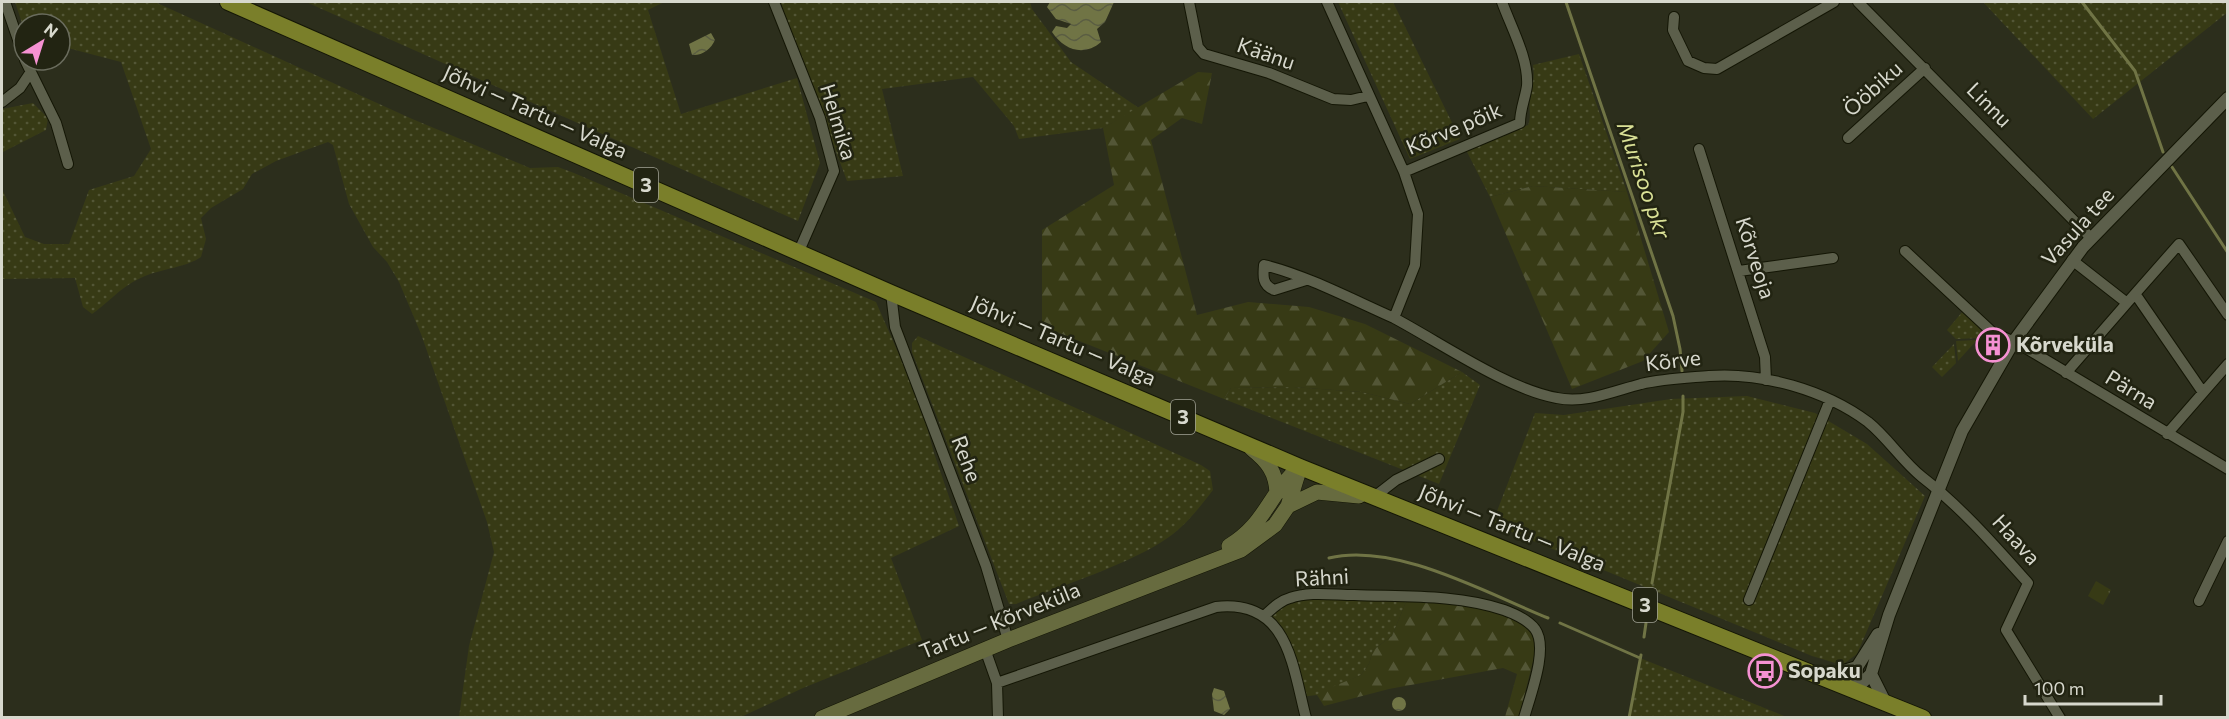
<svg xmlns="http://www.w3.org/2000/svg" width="2229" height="719" font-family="Commissioner,sans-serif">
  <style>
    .grass { fill: url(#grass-dots) }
    .forest { fill: url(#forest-firs) }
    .park { fill: url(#park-tufts) }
    .water { fill: url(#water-waves) }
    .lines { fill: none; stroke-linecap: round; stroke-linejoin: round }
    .stream { stroke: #707445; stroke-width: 3 }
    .minor-casing { stroke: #141605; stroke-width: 12 }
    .tertiary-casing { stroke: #141605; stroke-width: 14 }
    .secondary-casing { stroke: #141605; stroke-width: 16 }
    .trunk-casing { stroke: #141605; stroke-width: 18 }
    .minor { stroke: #5c5f4b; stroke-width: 10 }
    .tertiary { stroke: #5c5f4b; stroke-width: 12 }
    .secondary { stroke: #676b3f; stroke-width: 15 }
    .trunk { stroke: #7a7f2a; stroke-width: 16 }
    .labels { text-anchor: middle; stroke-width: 5; stroke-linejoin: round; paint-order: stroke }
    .shield { fill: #222412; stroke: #a1a295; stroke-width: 1.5 }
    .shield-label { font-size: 20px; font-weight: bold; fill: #d7d8cd }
    .street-label { font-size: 21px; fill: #d7d8cd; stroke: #222412 }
    .poi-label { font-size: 21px; font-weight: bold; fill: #d7d8cd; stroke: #222412; text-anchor: start }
    .water-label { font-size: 22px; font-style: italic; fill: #dae196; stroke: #222412 }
  </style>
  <defs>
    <pattern id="grass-dots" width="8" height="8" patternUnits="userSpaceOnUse" patternTransform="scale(1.5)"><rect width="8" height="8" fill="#373a15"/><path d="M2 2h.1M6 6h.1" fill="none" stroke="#535636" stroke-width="1.8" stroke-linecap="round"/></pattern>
    <pattern id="forest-firs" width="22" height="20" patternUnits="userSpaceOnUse" patternTransform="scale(1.5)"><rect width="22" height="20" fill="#373a15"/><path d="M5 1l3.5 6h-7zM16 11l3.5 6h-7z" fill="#535636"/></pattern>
    <pattern id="park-tufts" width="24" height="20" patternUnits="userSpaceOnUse" patternTransform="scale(1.5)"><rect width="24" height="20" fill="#373a15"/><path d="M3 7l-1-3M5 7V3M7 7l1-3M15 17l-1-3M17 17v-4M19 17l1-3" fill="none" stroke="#535636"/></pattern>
    <pattern id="water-waves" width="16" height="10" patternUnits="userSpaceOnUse" patternTransform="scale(1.5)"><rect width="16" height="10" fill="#707445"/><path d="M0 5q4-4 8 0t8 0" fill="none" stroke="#5a5d42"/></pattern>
  </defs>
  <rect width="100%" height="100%" fill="#2c2e1c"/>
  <path class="grass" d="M 15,2 L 155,2 L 410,118 L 530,168 L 558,167 L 574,173 L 876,302 L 921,405 L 934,453 L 959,526 L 891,558 L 922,640 L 803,688 L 741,717 L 459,717 L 469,646 L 494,552 L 487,522 L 421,334 L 399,282 L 387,262 L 373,247 L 349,204 L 333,145 L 328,142 L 276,161 L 252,174 L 243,189 L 211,208 L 201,218 L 206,239 L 201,257 C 187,267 162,269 145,276 C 121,286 112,300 92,314 L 83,307 L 75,278 L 2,279 L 2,189 L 25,237 L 44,244 L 69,244 L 89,190 L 134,176 L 151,149 L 121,62 L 60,46 L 60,24 L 24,24 L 24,29 Z
    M 306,2 L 664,2 L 648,10 L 681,114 L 797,78 L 820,163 L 798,221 Z
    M 780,2 L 1030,2 L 1032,9 L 1071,62 L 1139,108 L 1103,128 L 1019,139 L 1014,126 L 973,77 L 882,89 L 903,176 L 847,181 Z
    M 1338,2 L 1393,2 L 1460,139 L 1410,159 Z
    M 1983,2 L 2227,2 L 2228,12 L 2093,119 Z
    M 1579,54 L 1627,192 L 1533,186 L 1490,197 L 1466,150 L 1528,125 C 1532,115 1528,110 1530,100 C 1532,87 1535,79 1533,65 Z
    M 33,103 L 48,118 L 46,130 L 3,152 L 2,155 L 2,109 Z
    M 1963,311 L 1984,332 L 1979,338 L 1956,339 L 1947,330 Z
    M 918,336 L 1201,465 L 1210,471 L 1213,490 C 1200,507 1186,525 1169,537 C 1131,564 1060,586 1016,604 L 1009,604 L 912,352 L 912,343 Z
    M 1977,340 L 1958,361 L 1956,341 Z
    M 1954,344 L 1956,363 L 1942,377 L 1932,367 Z
    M 1462,372 L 1480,385 L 1439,484 L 1224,399 L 1231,388 L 1293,387 L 1362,392 L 1410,404 Z
    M 1747,396 L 1815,413 L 1867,444 L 1925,496 L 1857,654 L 1842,665 L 1812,656 L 1492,524 L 1535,413 L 1564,415 L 1671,399 Z
    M 1292,597 L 1408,597 L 1392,636 L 1373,650 L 1369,664 L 1361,675 L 1317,695 L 1300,697 L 1285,641 L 1264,616 Z
    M 1640,658 L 1787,717 L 1629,717 Z"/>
  <path class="forest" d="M 1198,72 L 1212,73 L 1202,124 L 1182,118 L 1151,140 L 1197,315 L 1248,302 L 1309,307 L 1365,324 L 1462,372 L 1410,404 L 1362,392 L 1293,387 L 1231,388 L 1224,399 L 1042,326 L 1042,230 L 1114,185 L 1103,128 Z
    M 1533,186 L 1627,192 L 1669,332 L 1643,361 L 1572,389 L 1490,197 Z
    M 1408,597 L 1503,610 L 1536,630 L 1535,653 L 1519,717 L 1505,717 L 1517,674 L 1503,668 L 1389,689 L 1324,706 L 1317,695 L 1320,692 L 1361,675 L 1369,664 L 1373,650 L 1392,636 Z"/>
  <path class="park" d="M 2096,581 L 2111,590 L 2103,605 L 2088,596 Z"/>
  <path class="water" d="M 1050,2 L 1114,2 L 1105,22 L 1097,29 L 1101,42 C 1084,57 1064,50 1052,32 L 1056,26 L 1067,28 L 1071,24 L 1056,19 L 1047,7 Z
    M 711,33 L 715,40 C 711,49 702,56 692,55 L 689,44 Z
    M 1214,688 L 1224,691 L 1230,709 L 1224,715 L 1214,711 L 1212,694 Z
    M1392 704a7 7 0 1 1 14 0a7 7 0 1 1-14 0Z"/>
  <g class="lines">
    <path class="stream" d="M 1566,2 L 1673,316 L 1680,349 L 1682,371
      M 2082,2 L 2135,71 L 2163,152
      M 2172,167 L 2228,253
      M 1329,558 C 1396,542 1486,593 1548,618
      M 1652,583 L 1683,412 L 1683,396
      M 1560,623 L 1640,658
      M 1644,637 L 1646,623
      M 1629,718 L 1641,655"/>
    <g class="minor-casing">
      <path id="minor" d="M 5,2 L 24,57
        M 774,2 L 820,118 L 834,171 L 799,251
        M 1189,2 L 1198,47 L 1204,54 L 1269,73 L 1333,99 L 1351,100 L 1368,96
        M 1327,2 L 1404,172 L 1418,214 L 1415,265 L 1394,318 C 1441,343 1507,389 1557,398 C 1585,404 1614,391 1641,384 C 1663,379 1686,378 1709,376 C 1762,372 1825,390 1868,422 C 1888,438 1902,461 1922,477 C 1962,508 1994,545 2028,583 L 2006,630 L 2060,718
        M 1858,2 L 2091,238
        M 1674,17 L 1673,30 L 1688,61 L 1704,68 L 1717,69 L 1834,2
        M 25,60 L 56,123 L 68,164
        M 2,102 L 20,88 L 30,73
        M 1848,138 L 1925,68
        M 1699,149 L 1765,357 L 1766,380
        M 1404,172 L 1520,123 C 1520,110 1525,99 1527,86 C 1529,59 1511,27 1502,2
        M 1905,251 L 1992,332 L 2019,344 L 2228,469
        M 2072,260 L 2127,303 L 2179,244 L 2228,315
        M 1739,271 L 1833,258
        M 1306,280 L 1274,290 C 1262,285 1263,276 1264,265 C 1308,276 1353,300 1394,318
        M 891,293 L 895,327 L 986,566 L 1008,640
        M 2136,295 L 2202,391
        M 2066,373 L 2127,303
        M 2167,434 L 2228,364
        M 1374,497 L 1396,480 L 1439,459
        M 1749,600 L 1830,400
        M 2199,601 L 2228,541
        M 1264,616 C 1272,609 1279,601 1290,598 C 1309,591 1334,595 1354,595 C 1402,597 1457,594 1504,610 C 1515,614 1528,620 1535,629 C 1549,648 1530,696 1524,718
        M 985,649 L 997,683 L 998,718
        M 997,683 L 1216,607 C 1288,599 1292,664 1306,718"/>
    </g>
    <g class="tertiary-casing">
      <path id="tertiary" d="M 1871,674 L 1885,702
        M 1824,677 L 1857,667
        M 1856,689 L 1871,674 L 1889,615 L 1962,431 L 2014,341 L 2083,247 L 2228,98
        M 1856,689 L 1857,667 L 1878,634"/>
    </g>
    <g class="secondary-casing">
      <path id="secondary" d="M 1252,449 C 1268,462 1276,472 1277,493
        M 1288,506 L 1317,492 L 1359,496
        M 1229,546 C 1267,523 1269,492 1300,467
        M 822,718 L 1008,640 L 1241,550 L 1275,525 L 1288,506 L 1300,467"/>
    </g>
    <g class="trunk-casing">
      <path id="trunk" d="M 228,2 L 891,293 L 1300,467 L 1923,718"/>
    </g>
    <use href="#minor" class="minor"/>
    <use href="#tertiary" class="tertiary"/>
    <use href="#secondary" class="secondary"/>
    <use href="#trunk" class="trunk"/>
  </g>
  <defs>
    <g id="building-ring" transform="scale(1.725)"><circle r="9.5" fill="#222412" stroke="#f591d2" stroke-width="1.5"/><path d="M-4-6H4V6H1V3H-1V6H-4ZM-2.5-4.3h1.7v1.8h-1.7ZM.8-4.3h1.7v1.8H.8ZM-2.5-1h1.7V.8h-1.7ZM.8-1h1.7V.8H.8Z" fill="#f591d2"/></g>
    <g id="bus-ring" transform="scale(1.725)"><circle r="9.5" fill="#222412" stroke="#f591d2" stroke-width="1.5"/><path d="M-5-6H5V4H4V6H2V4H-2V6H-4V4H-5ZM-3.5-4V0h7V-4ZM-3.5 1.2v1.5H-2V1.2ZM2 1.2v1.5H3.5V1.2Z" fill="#f591d2"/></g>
  </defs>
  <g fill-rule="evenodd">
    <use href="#building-ring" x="1993" y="345"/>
    <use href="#bus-ring" x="1765" y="671"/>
  </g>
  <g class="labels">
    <g class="shield">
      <rect x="634" y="168" width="24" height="34" rx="4.5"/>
      <rect x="1171" y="400" width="24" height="34" rx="4.5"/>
      <rect x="1633" y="588" width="24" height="34" rx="4.5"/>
    </g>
    <g class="shield-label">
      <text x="646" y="192">3</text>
      <text x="1183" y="424">3</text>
      <text x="1645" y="612">3</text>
    </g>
    <g class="street-label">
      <text transform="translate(1266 54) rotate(19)" y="7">Käänu</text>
      <text transform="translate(1873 89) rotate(-42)" y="7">Ööbiku</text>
      <text transform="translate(1989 105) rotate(45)" y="7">Linnu</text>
      <text transform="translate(535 112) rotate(24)" y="7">Jõhvi — Tartu — Valga</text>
      <text transform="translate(838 122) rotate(73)" y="7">Helmika</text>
      <text transform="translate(1454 129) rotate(-23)" y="7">Kõrve põik</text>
      <text transform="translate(2078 227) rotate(-48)" y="7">Vasula tee</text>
      <text transform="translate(1755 258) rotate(72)" y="7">Kõrveoja</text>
      <text transform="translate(1063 341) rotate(23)" y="7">Jõhvi — Tartu — Valga</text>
      <text transform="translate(1673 361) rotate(-7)" y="7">Kõrve</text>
      <text transform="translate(2131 390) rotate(31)" y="7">Pärna</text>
      <text transform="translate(966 459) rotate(69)" y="7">Rehe</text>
      <text transform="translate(1512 528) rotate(22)" y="7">Jõhvi — Tartu — Valga</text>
      <text transform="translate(2016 540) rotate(48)" y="7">Haava</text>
      <text transform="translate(1322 578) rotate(-3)" y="7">Rähni</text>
      <text transform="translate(1000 621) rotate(-22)" y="7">Tartu — Kõrveküla</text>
    </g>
    <g class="poi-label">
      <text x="2016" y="352">Kõrveküla</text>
      <text x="1788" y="678">Sopaku</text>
    </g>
    <g class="water-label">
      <text transform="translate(1644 180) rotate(71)" y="8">Murisoo pkr</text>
    </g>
  </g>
  <rect width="2229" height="719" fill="none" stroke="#d7d8cd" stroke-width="6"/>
  <g transform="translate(42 42) rotate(38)"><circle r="28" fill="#222412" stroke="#6a6c5d" stroke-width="1.5"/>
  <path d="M0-4.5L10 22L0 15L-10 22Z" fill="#f591d2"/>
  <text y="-9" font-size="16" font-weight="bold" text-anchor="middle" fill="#d7d8cd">N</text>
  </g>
  <path d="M2025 695v9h136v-9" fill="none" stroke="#d7d8cd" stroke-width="3"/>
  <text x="2034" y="695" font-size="18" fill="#d7d8cd" stroke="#222412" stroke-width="4.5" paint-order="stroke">100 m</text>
</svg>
